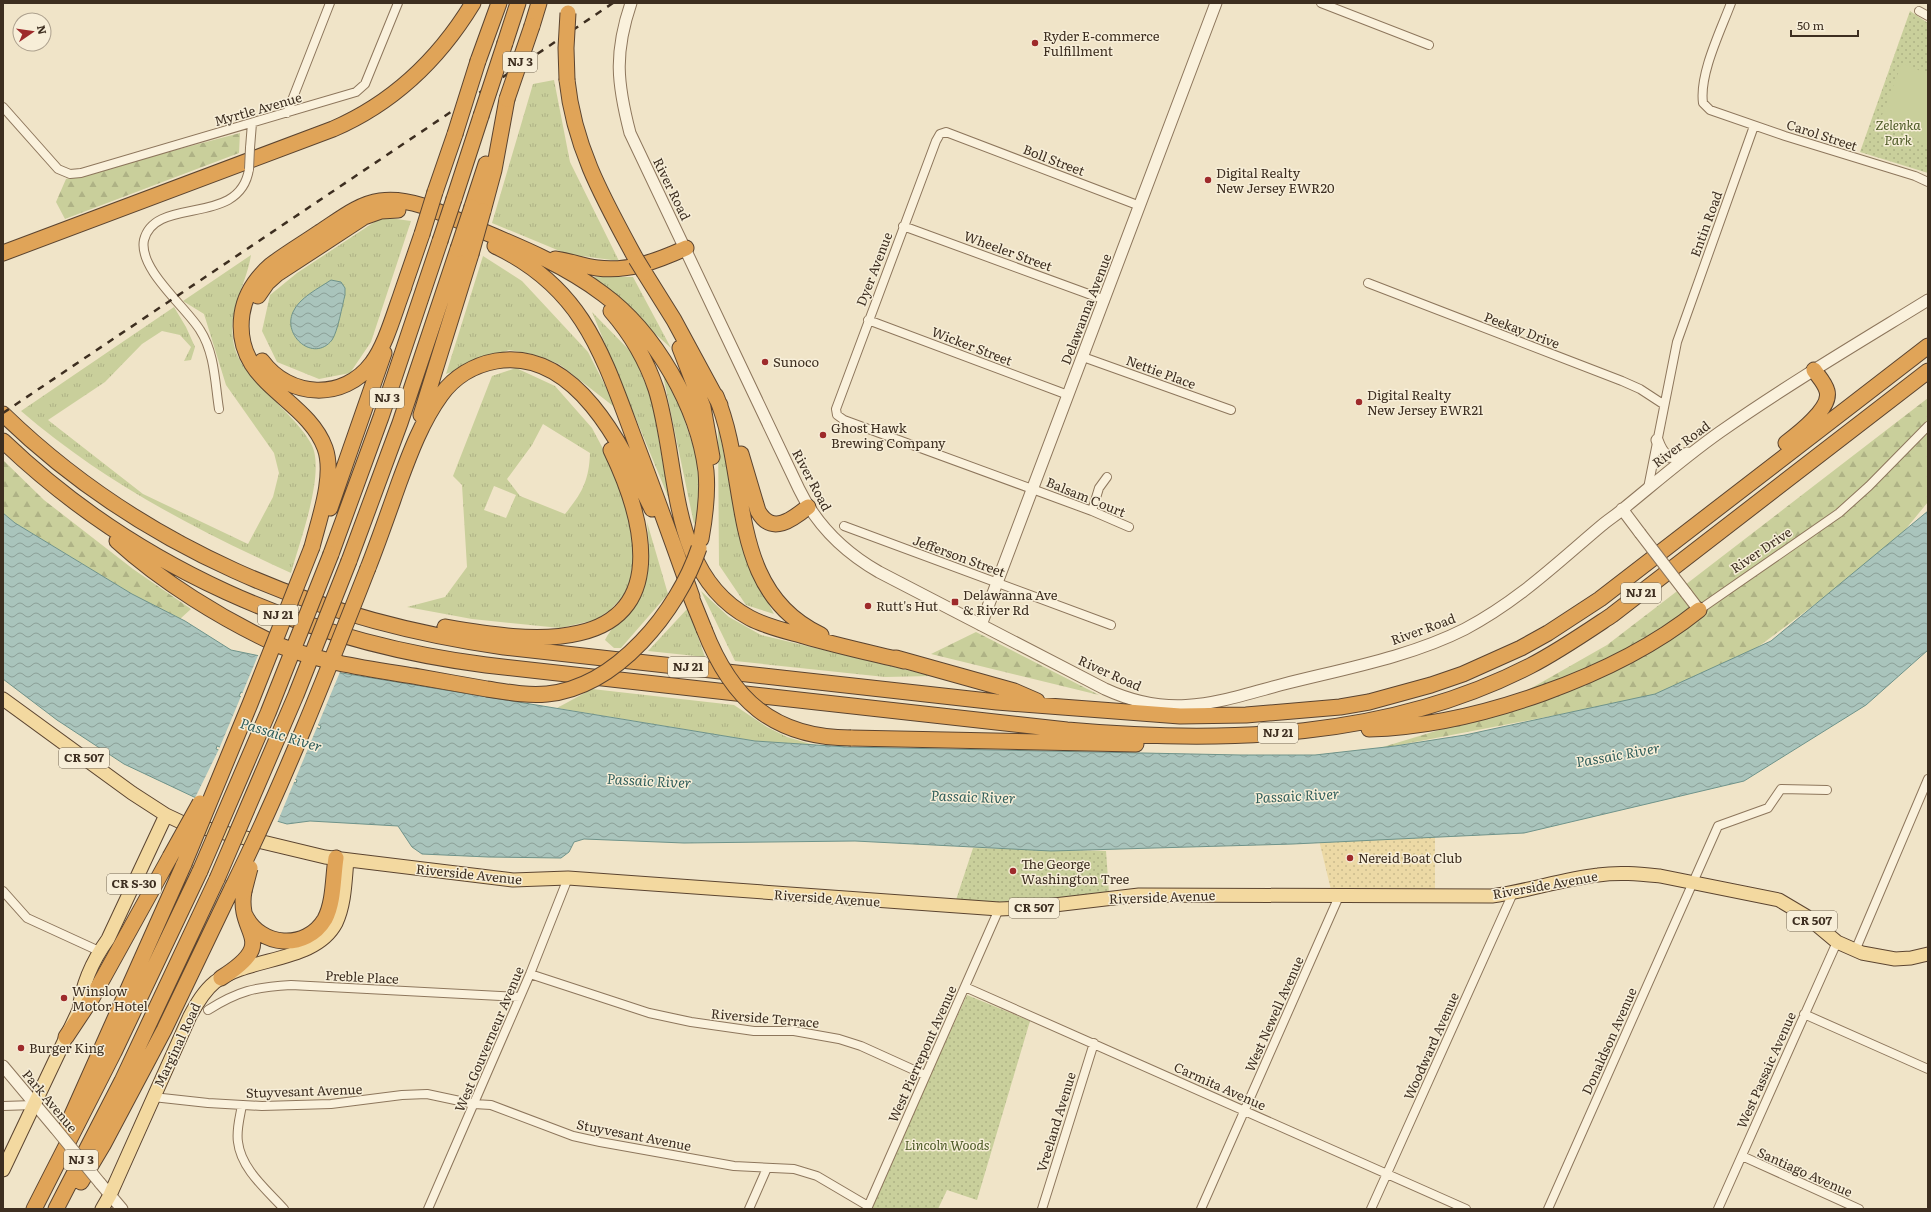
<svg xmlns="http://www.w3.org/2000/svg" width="1931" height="1212" font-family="Literata,serif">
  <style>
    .grass { fill: url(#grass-tufts); fill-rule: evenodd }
    .forest { fill: url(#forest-firs) }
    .sand { fill: url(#sand-dots) }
    .park { fill: url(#park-dots) }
    .pitch { fill: #c9cf9b }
    .water { fill: url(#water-waves); stroke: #6f938a; fill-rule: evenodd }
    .pier { fill: #f0e4c8 }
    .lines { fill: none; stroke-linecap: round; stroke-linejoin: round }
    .minor-casing { stroke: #8d765c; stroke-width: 10 }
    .tertiary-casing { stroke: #8d765c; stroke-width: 13 }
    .primary-casing { stroke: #5b4430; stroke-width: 15 }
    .motorway-casing { stroke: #5b4430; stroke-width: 17 }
    .minor { stroke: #faf1dc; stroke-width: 8 }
    .tertiary { stroke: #faf1dc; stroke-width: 11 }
    .primary { stroke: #f3d9a0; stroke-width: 13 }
    .motorway { stroke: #e0a458; stroke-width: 15 }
    .rail { stroke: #3d2e20; stroke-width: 2.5; stroke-dasharray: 7 7; stroke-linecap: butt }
    .minor-bridge-casing { stroke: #8d765c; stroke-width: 10; stroke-linecap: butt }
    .tertiary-bridge-casing { stroke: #8d765c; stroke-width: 13; stroke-linecap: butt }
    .motorway-bridge-casing { stroke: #5b4430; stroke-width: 17; stroke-linecap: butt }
    .minor-bridge { stroke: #faf1dc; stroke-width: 8 }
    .tertiary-bridge { stroke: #faf1dc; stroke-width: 11 }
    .motorway-bridge { stroke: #e0a458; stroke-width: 15 }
    .poi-dot { fill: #9e2a2b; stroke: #f7eed8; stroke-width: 1.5 }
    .labels { text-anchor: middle; stroke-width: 3; stroke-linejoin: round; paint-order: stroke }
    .shield { fill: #f7eed8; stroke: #756857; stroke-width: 1 }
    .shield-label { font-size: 12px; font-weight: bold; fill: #3d2e20 }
    .poi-label { font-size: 13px; fill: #3d2e20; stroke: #f7eed8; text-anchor: start }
    .street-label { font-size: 13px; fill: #3d2e20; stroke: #f7eed8 }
    .park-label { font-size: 13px; font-style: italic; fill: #4d5a26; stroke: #f7eed8 }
    .water-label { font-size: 14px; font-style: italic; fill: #2f5d5a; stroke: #f7eed8 }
  </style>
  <defs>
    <pattern id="grass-tufts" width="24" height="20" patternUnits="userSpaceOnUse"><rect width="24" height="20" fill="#c9cf9b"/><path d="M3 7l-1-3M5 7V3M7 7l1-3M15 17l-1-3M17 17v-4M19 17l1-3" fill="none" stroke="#aeb285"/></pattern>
    <pattern id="forest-firs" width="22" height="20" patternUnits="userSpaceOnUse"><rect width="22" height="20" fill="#c9cf9b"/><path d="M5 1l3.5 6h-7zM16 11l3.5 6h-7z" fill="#aeb285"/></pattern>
    <pattern id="sand-dots" width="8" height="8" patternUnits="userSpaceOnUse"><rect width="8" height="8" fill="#ecd9a5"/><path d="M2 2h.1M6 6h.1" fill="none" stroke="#cbbb8e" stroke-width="1.8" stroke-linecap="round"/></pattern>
    <pattern id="park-dots" width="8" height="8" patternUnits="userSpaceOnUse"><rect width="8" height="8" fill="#c9cf9b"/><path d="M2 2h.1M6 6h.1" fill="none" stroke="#aeb285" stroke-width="1.8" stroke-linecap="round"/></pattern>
    <pattern id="water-waves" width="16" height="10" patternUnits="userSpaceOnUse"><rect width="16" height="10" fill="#a9c4bc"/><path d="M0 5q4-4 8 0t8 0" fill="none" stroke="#8ba098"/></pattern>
  </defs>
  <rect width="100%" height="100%" fill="#f0e4c8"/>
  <path class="grass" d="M 554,80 L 570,162 L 619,261 L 567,254 L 492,223 L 533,84 Z
    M 382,217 L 411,221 L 371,342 L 350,373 L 319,379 L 277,362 L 262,331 L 270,295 L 297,273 Z
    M 251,255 C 246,287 225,313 235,349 C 242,371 261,387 277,403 C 288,414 311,437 314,451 C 322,482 300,541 291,573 C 194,529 102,481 21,411 L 174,307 L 186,327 L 195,347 L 191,360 L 184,361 L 191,347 L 180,335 L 162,331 L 142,344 L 105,382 L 48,420 L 143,494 L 248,544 L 273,497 L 279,473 L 274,453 L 226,385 L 204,314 L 183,301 Z
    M 483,256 L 522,281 L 588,352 L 617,409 L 559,364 L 532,354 L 509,350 L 446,374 Z
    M 592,277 L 633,277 L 671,348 Z
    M 592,312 L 633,354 L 652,400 L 669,499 Z
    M 516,368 L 555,386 L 592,428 L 609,460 L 632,526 L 635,544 L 631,579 L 623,596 L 610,610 L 595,620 L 560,628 L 472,619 L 407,607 L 445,597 L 467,567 L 462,485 L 453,476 L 492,376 ZM 543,424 L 590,453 C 589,481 582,493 565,514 L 520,496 L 507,479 L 532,445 ZM 494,486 L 516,495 L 506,518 L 484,510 Z
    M 663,375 L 680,407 L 697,458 L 700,512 L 694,524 Z
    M 718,427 L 748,565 L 774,614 L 746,605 L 719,565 Z
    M 647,522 L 668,594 L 621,648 L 614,648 L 605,640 C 611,627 622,620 631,610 C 652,585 650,552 647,522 Z
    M 701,591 L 729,617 L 761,635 L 932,676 L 885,677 L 735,661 Z
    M 688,608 L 705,657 L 648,651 Z
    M 592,689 L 734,705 L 767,727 L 787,737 L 814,745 L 755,741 L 557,708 Z"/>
  <path class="forest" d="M 240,133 L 239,153 L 65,219 L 56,202 L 66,179 Z
    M 1928,398 L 1928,502 L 1891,547 L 1762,644 L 1693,689 L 1373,750 L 1479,718 L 1607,645 Z
    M 3,460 L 44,500 L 133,569 L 191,609 L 180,619 L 132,594 L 15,523 L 3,513 Z
    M 976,632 L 1099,695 L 931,654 Z"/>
  <path class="sand" d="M 1435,827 L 1435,890 L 1332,894 L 1317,832 Z"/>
  <path class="park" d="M 1910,11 L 1928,23 L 1928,173 L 1860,152 Z
    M 973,848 L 1106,851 L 1109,893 L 1030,903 L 955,903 Z
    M 967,995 L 1030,1021 L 977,1200 L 947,1190 L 938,1209 L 869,1209 Z"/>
  <path class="pitch" d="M 1902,63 L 1928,74 L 1928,145 L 1879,123 Z"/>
  <path class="water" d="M 331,280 L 341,282 L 345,288 L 345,295 C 342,306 338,331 332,340 C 314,363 282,336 293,312 C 299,298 319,288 331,280 Z
    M 1928,511 L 1928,650 L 1866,705 L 1744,781 L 1524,833 L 1293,844 L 1051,851 L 855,841 L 684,843 L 584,839 L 574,842 L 569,852 L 561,858 L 488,857 L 422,854 L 412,847 L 398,826 L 310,821 L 287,824 L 194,797 L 124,764 L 57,720 L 3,679 L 3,513 L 15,523 L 132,594 L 185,621 L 231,650 L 342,673 L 755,741 L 847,747 L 1241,755 L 1315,755 L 1395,746 L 1465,735 L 1655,694 L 1771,641 ZM 241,692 L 321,726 L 320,729 L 239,696 ZM 217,746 L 297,780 L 296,783 L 216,749 Z"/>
  <path class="pier" d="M 259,653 L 342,671 L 539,703 L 513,701 L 340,672 L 277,823 L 194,800 L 219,749 Z"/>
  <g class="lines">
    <g class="minor-casing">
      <path id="minor" d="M 1321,3 L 1429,45
        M 1731,3 C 1721,30 1699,74 1703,103 L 1710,110 L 1785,136 L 1915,176 L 1928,182
        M 1919,11 L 1928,16
        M 3,107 L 58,169 L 70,174 L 81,173 L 356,92 L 365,84 L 398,3
        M 287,113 L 330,3
        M 250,148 L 252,123
        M 903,226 L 1105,300
        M 1368,283 L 1622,381 L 1640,389 L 1663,404
        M 868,320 L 1068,395
        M 1083,357 L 1231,410
        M 219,409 C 215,384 215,353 200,330 C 186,307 138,269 144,240 C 155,195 240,228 249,169
        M 1648,488 L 1677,342 L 1754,126
        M 1092,511 L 1099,488 L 1107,477
        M 844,526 L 1111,625
        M 1129,527 L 1092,511 L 844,420 L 837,415 L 836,409 L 936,141 L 940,134 L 946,132 L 1140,206
        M 1699,610 L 1839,513 L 1869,486 L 1928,426
        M 3,891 L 27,918 L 99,951
        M 1855,951 L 1928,779
        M 530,974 L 649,1013 L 691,1022 L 754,1031 L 794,1031 L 839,1039 L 861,1046 L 925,1075
        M 965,987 L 1466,1209
        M 208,1010 C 238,991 255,987 291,985 L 520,997
        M 1804,1014 L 1928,1069
        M 153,1097 L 208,1103 L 262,1106 L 331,1104 L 402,1095 L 427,1094 L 474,1104 L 491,1105 L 573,1136 L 600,1142 L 734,1166 L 794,1169 L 817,1176 L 868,1206
        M 242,1105 C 240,1117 236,1130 238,1142 C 241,1169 267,1190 284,1209
        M 3,1106 L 34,1105
        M 1742,1156 L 1859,1209
        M 428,1209 L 530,974 L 568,878
        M 749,1209 L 767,1168
        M 867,1209 L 999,909
        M 1042,1209 L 1094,1043
        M 1201,1209 L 1340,894
        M 1371,1209 L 1513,893
        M 1548,1209 L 1718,826 L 1768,808 L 1781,789 L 1827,790
        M 1718,1209 L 1837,942"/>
    </g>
    <g class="tertiary-casing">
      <path id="tertiary" d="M 631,3 C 614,53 617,83 630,133 L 799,489 C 817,526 844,552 879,572 L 1105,689 C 1172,720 1217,702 1284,684 C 1343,669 1410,657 1465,629 C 1518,601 1556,564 1601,526 C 1608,520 1616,515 1623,509 C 1655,483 1686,456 1720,432 C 1787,385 1858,343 1928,300
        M 1657,440 C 1664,459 1669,459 1688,453
        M 1622,509 L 1640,533
        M 1686,593 L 1699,610
        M 981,625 L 1216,3
        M 3,1066 L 55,1128
        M 100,1183 L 122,1209"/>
    </g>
    <g class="primary-casing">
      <path id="primary" d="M 3,699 L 132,793 L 166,815 L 183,823 L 325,857 L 513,880 L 568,878 L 999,909 L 1029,908 L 1139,895 L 1492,896 C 1528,891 1563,879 1598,875 C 1619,872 1639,874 1660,876 L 1779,900 L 1806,916 L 1837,942 L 1862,953 L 1895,959 L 1911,958 L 1928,954
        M 3,1170 L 79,1010 C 82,984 93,960 108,939 L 166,815
        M 102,1209 L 110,1195 L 190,1016 C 197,1003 204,991 215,982 C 250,956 315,963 336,923 C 345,904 345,880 347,860"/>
    </g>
    <g class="motorway-casing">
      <path id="motorway" d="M 532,26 L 539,3
        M 505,43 L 518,3
        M 478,61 L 499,3
        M 567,80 C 574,148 604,200 636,259
        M 435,192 L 455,134
        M 454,199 L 481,116
        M 472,207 L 486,164
        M 483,211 L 494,170 L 507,99
        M 495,246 C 586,289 604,359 637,446 C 656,496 674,546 692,597
        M 3,253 L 333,129 C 393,103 439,59 473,3
        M 555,259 C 570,261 583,266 597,268 C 629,272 657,261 686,248
        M 644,272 L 674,320 L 720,405
        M 401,295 L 422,234
        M 258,296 L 267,283 L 277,274 L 364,217 L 381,211 L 398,210
        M 611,311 C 631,334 646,359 656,389 C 680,466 667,574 750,618 C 767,627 786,631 804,636 C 838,646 871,653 904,661
        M 680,348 L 703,407 L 712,457
        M 262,361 C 289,398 344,401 372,363 C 386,345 395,310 404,287
        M 716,396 C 751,478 725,590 821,635
        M 3,414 C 140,547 317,621 504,647 L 997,702 L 1180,716 L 1246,715 L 1340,707 L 1369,702 L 1431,685 L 1463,674 L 1521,648 L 1548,633 L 1600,599 L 1928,346
        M 421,415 L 471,254
        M 3,441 C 136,568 305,642 486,665 L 1067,730 C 1224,744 1388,739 1530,666 C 1559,651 1585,633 1612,615 L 1928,371
        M 1786,443 C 1798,434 1832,408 1827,391 C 1825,383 1818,376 1814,370
        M 741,454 L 758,511 C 772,536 793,519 808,507
        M 330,508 L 384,353
        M 117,541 C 162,582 222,619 278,645
        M 312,547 C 319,519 335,476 325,448 C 306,396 232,384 242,314 C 245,294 256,278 271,265 C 287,253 304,243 320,232 C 339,220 358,204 380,201 C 415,196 451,218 482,231 C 525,249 566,266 603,294 C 655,332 698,407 706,471 C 708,493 705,517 701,539
        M 331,554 L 381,417 L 440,241
        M 349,561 L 400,423 L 458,249
        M 368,568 C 379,540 389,511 399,483 C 410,453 422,421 441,395 C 454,377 474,365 496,361 C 577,347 624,450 652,509
        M 687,587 L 704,629
        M 445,627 C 486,634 538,643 579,633 C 672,612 640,510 611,450
        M 896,658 L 1014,691 L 1037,701
        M 1369,729 C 1475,726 1617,676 1699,610
        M 851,738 L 1136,744
        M 245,915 C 260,947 306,951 325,919 C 334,902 333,877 336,858
        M 221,978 C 281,940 236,936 244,891
        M 66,1037 L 92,998 L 170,857
        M 67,1126 L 184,864
        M 81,1182 L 103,1145 L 164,1030 L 233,886
        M 34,1209 L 114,1052 L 200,871
        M 56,1209 L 122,1081 L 217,879"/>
    </g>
    <use href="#minor" class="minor"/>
    <use href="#tertiary" class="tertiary"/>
    <use href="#primary" class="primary"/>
    <use href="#motorway" class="motorway"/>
    <path class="rail" d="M 3,413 L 613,3"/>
    <g class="minor-bridge-casing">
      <path id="minor-bridge" d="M 249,169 L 250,148"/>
    </g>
    <g class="tertiary-bridge-casing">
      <path id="tertiary-bridge" d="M 1640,533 L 1686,593
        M 55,1128 L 100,1183"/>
    </g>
    <g class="motorway-bridge-casing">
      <path id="motorway-bridge" d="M 567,80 L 566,48 L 568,13
        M 507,99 L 532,26
        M 481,116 L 505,43
        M 455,134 L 478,61
        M 422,234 L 435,192
        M 440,241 L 454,199
        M 458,249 L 472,207
        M 471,254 L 483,211
        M 636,259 L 644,272
        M 704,629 C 731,699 773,738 851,738
        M 278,645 C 323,663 371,669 419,677 C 442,681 464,685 487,689 C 507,692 527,696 547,694 C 617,687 678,611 699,548
        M 170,857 L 200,803
        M 184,864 L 250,704 L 312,547
        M 200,871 L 268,713 L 331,554
        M 217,879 L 296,695 L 349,561
        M 233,886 C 284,782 326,675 368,568
        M 244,891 L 250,868"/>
    </g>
    <use href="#minor-bridge" class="minor-bridge"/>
    <use href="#tertiary-bridge" class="tertiary-bridge"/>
    <use href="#motorway-bridge" class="motorway-bridge"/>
  </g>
  <g class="poi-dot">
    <circle cx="1035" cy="43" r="4"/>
    <circle cx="1208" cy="180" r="4"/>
    <circle cx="765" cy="362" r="4"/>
    <circle cx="1359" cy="402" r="4"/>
    <circle cx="823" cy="435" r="4"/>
    <rect x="951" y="598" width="8" height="8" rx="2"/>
    <circle cx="868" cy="606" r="4"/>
    <circle cx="1350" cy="858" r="4"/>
    <circle cx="1013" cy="871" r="4"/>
    <circle cx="64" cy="998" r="4"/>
    <circle cx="21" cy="1048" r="4"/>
  </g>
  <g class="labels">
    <g class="shield">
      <rect x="503" y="52" width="34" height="20" rx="3"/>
      <rect x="370" y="388" width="34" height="20" rx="3"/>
      <rect x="1621" y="583" width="40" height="20" rx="3"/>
      <rect x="258" y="605" width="40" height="20" rx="3"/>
      <rect x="668" y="657" width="40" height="20" rx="3"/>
      <rect x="1258" y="723" width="40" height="20" rx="3"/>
      <rect x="59" y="748" width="50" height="20" rx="3"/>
      <rect x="107" y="874" width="54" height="20" rx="3"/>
      <rect x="1009" y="898" width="50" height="20" rx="3"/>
      <rect x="1787" y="911" width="50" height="20" rx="3"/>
      <rect x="64" y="1150" width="34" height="20" rx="3"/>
    </g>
    <g class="shield-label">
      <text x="520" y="66">NJ 3</text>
      <text x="387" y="402">NJ 3</text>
      <text x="1641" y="597">NJ 21</text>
      <text x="278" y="619">NJ 21</text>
      <text x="688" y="671">NJ 21</text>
      <text x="1278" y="737">NJ 21</text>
      <text x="84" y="762">CR 507</text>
      <text x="134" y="888">CR S-30</text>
      <text x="1034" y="912">CR 507</text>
      <text x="1812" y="925">CR 507</text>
      <text x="81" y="1164">NJ 3</text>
    </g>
    <g class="poi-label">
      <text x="1043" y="41">Ryder E-commerce<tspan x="1043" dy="15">Fulfillment</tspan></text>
      <text x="1216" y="178">Digital Realty<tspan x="1216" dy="15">New Jersey EWR20</tspan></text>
      <text x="773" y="367">Sunoco</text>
      <text x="1367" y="400">Digital Realty<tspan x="1367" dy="15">New Jersey EWR21</tspan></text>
      <text x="831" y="433">Ghost Hawk<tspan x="831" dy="15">Brewing Company</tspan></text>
      <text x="963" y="600">Delawanna Ave<tspan x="963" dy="15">&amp; River Rd</tspan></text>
      <text x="876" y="611">Rutt's Hut</text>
      <text x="1358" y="863">Nereid Boat Club</text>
      <text x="1021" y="869">The George<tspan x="1021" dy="15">Washington Tree</tspan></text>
      <text x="72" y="996">Winslow<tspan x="72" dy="15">Motor Hotel</tspan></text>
      <text x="29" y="1053">Burger King</text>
    </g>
    <g class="street-label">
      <text transform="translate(258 109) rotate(-16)" y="5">Myrtle Avenue</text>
      <text transform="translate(1822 135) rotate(18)" y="5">Carol Street</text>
      <text transform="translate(1054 160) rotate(21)" y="5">Boll Street</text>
      <text transform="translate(672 189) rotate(64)" y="5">River Road</text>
      <text transform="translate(1706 224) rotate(-70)" y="5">Entin Road</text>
      <text transform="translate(1008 251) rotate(20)" y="5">Wheeler Street</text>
      <text transform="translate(874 269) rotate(-69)" y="5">Dyer Avenue</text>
      <text transform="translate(1086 309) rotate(-69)" y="5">Delawanna Avenue</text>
      <text transform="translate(1522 330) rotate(21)" y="5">Peekay Drive</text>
      <text transform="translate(972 346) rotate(21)" y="5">Wicker Street</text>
      <text transform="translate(1161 372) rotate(20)" y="5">Nettie Place</text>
      <text transform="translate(1681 444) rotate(-37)" y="5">River Road</text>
      <text transform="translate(812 480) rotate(62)" y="5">River Road</text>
      <text transform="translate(1086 497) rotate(22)" y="5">Balsam Court</text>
      <text transform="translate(1761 550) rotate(-34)" y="5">River Drive</text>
      <text transform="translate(959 556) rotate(20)" y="5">Jefferson Street</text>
      <text transform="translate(1423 629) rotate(-20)" y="5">River Road</text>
      <text transform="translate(1110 673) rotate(24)" y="5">River Road</text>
      <text transform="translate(469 874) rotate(6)" y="5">Riverside Avenue</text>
      <text transform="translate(1545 885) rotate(-10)" y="5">Riverside Avenue</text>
      <text transform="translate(1162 897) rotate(-2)" y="5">Riverside Avenue</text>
      <text transform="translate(827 898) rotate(4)" y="5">Riverside Avenue</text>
      <text transform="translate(362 977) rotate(3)" y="5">Preble Place</text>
      <text transform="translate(1274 1014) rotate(-66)" y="5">West Newell Avenue</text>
      <text transform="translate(765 1018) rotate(5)" y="5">Riverside Terrace</text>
      <text transform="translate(489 1039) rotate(-67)" y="5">West Gouverneur Avenue</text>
      <text transform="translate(1609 1041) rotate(-66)" y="5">Donaldson Avenue</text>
      <text transform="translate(177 1045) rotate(-65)" y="5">Marginal Road</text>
      <text transform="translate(1431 1046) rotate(-66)" y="5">Woodward Avenue</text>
      <text transform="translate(922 1054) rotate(-66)" y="5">West Pierrepont Avenue</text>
      <text transform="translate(1766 1070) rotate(-66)" y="5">West Passaic Avenue</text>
      <text transform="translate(1220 1086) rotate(24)" y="5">Carmita Avenue</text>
      <text transform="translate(304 1091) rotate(-2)" y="5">Stuyvesant Avenue</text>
      <text transform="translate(50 1101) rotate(50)" y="5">Park Avenue</text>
      <text transform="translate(1056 1122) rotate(-73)" y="5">Vreeland Avenue</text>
      <text transform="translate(634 1135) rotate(11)" y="5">Stuyvesant Avenue</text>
      <text transform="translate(1805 1172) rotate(24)" y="5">Santiago Avenue</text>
    </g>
    <g class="park-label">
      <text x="1898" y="130">Zelenka<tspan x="1898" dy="15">Park</tspan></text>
      <text x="947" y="1150">Lincoln Woods</text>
    </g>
    <g class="water-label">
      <text transform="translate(281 735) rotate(17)" y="5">Passaic River</text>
      <text transform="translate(1618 755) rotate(-10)" y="5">Passaic River</text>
      <text transform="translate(649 781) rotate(3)" y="5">Passaic River</text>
      <text transform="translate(1297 796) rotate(-3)" y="5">Passaic River</text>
      <text transform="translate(973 797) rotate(2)" y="5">Passaic River</text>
    </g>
  </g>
  <rect width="1931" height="1212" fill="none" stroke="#3d2e20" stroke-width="8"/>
  <g transform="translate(32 32) rotate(77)"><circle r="19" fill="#f7eed8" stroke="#ada18e"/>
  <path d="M0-3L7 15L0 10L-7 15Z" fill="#9e2a2b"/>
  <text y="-6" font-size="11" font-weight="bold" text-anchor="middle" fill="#3d2e20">N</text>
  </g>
  <path d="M1791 30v6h67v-6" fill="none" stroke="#3d2e20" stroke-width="2"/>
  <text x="1797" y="30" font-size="12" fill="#3d2e20" stroke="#f7eed8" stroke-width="3" paint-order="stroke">50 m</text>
</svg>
